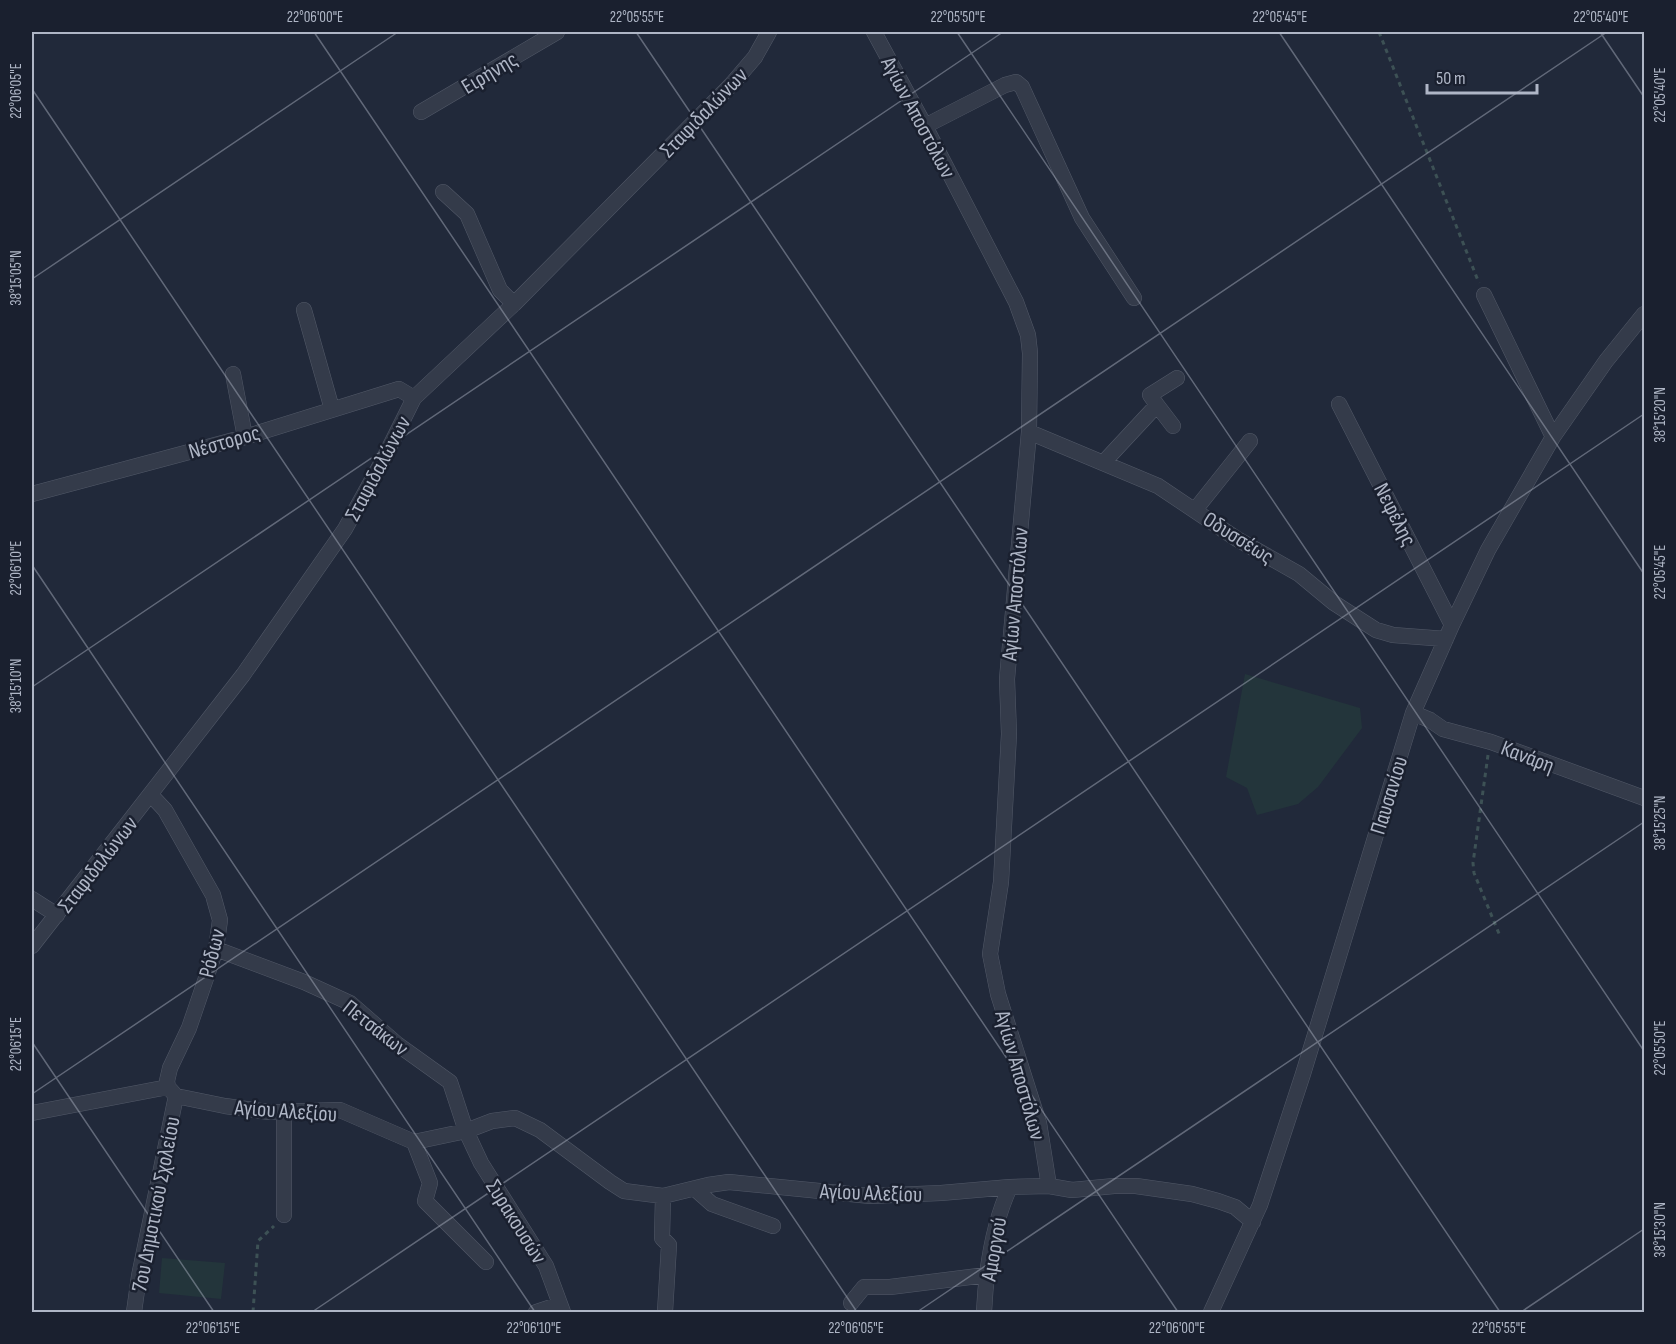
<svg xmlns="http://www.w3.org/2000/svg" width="1676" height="1344" font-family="'Sofia Sans Condensed',sans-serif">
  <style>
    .green { fill: #23353b }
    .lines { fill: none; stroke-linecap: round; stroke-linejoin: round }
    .minor-casing { stroke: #525968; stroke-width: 16 }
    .path { stroke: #3d5155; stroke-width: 3; stroke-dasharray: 4.5 4.5; stroke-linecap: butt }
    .minor { stroke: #343b4a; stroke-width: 15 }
    .ticks { fill: none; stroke: #afb6c6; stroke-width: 1.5; stroke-opacity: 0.45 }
    .labels { text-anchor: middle; stroke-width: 5; stroke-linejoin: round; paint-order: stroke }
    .street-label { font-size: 22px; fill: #afb6c6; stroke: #1a202f }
    .neatline { fill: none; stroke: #afb6c6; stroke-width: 2 }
    .ticks-label { font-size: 15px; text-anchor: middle; fill: #afb6c6 }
  </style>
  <rect width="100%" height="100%" fill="#21293a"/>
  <path class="green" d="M 1245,674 L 1360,708 L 1362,728 L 1318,787 L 1298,804 L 1257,815 L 1247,788 L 1226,777 Z
    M 162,1258 L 225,1263 L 221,1299 L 159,1293 Z"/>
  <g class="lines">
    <g class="minor-casing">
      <path id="minor" d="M 874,32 L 925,126 L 1016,302 L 1028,335 L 1030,353 L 1029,432 L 1007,679 L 1009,734 L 1001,882 L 990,954 L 998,994 L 1039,1123 L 1049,1186
        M 421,112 L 557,32
        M 925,126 L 1005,85 L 1016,82 L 1022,87 L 1082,218 L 1134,298
        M 443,192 L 467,214 L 500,290 L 514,304
        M 1484,295 L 1553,437
        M 304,310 L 332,409
        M 233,374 L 245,437
        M 1339,404 L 1452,625
        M 1157,405 L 1150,395 L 1177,378
        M 1029,432 L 1158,486 L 1237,539 L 1299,574 L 1334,603 L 1376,630 L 1393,635 L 1446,639
        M 1103,463 L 1157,405 L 1173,426
        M 32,494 L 245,437 L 399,389 L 414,398
        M 1195,510 L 1250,441
        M 1413,713 L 1430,720 L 1443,729 L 1491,742 L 1644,798
        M 151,795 L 165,810 L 213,895 L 220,920 L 216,949 L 189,1028 L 170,1068 L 167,1081 L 168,1087
        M 32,899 L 57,915
        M 32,946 L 243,675 L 345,529 L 384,458 L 414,398 L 514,304 L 731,85 L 755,57 L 769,32
        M 216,949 L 304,982 L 350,1003 L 397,1044 L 450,1082 L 466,1131 L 481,1163 L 546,1266 L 563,1312
        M 168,1087 L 176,1096 L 225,1106 L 269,1112 L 340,1110 L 414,1142 L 466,1131 L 492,1121 L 515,1118 L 540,1130 L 610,1182 L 624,1191 L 663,1196 L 708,1185 L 729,1182 L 870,1196 L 941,1193 L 1010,1187 L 1049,1186 L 1072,1190 L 1114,1186 L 1136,1186 L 1192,1194 L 1218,1201 L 1235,1207 L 1253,1222
        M 32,1113 L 168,1087
        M 414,1142 L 430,1183 L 425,1201 L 486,1262
        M 695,1189 L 712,1204 L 773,1226
        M 663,1196 L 662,1238 L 669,1245 L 665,1312
        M 284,1215 L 284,1111
        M 851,1303 L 864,1287 L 890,1287 L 986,1275
        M 134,1312 L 139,1276 L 176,1096
        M 536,1312 L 560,1304
        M 984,1312 C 986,1270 992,1226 1010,1187
        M 1211,1312 L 1260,1205 L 1303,1074 L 1413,713 L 1452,625 L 1488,550 L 1553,437 L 1606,361 L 1644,314"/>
    </g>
    <path class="path" d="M 1379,32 L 1479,283
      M 1488,755 L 1473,863 L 1474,873 L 1500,936
      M 253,1312 L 258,1241 L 274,1226"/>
    <use href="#minor" class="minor"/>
  </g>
  <path class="ticks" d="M 314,32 L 1178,1312M 636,32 L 1500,1312M 957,32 L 1644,1051M 1279,32 L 1644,574M 1600,32 L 1644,97M 32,89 L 857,1312M 32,279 L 398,32M 32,565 L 535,1312M 32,687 L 1003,32M 32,1042 L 214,1312M 32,1094 L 1607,32M 312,1312 L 1644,414M 917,1312 L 1644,822M 1521,1312 L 1644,1229"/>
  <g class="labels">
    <g class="street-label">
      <text transform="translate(489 72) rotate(-31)" y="8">Ειρήνης</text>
      <text transform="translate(703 112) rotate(-46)" y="8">Σταφιδαλώνων</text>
      <text transform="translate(919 117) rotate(62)" y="8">Αγίων Αποστόλων</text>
      <text transform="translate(224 441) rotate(-16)" y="8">Νέστορος</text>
      <text transform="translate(377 468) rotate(-62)" y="8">Σταφιδαλώνων</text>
      <text transform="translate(1396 514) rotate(63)" y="8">Νεφέλης</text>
      <text transform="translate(1239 537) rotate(32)" y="8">Οδυσσέως</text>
      <text transform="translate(1014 594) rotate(-85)" y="8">Αγίων Αποστόλων</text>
      <text transform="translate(1528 756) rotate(21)" y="8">Κανάρη</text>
      <text transform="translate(1388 795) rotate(-73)" y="8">Παυσανίου</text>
      <text transform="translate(97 864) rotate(-52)" y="8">Σταφιδαλώνων</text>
      <text transform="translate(211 953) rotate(-76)" y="8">Ρόδων</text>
      <text transform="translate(376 1027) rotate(38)" y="8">Πετσάκων</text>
      <text transform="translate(1021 1075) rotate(74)" y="8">Αγίων Αποστόλων</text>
      <text transform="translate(286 1110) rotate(4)" y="8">Αγίου Αλεξίου</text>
      <text transform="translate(871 1192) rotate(2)" y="8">Αγίου Αλεξίου</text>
      <text transform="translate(155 1204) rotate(-79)" y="8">7ου Δημοτικού Σχολείου</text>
      <text transform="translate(517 1221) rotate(58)" y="8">Συρακουσών</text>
      <text transform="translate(993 1249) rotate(-80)" y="8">Αμοργού</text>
    </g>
  </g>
  <rect width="1676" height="1344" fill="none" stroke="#1a202f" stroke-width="66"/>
  <path d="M1427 84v9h110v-9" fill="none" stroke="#afb6c6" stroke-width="3"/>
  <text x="1436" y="84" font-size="18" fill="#afb6c6" stroke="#1a202f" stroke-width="4.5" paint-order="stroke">50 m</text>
  <rect x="33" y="33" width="1610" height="1278" class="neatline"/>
  <g class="ticks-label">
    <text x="315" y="22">22°06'00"E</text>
    <text x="637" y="22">22°05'55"E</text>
    <text x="958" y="22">22°05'50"E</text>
    <text x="1280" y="22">22°05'45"E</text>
    <text x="1601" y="22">22°05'40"E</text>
    <text transform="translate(16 91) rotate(-90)" y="5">22°06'05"E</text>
    <text transform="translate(1660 95) rotate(-90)" y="5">22°05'40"E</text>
    <text transform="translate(16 278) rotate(-90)" y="5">38°15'05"N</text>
    <text transform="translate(1660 415) rotate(-90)" y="5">38°15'20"N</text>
    <text transform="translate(16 568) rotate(-90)" y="5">22°06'10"E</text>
    <text transform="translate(1660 572) rotate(-90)" y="5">22°05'45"E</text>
    <text transform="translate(16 686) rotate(-90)" y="5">38°15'10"N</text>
    <text transform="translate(1660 823) rotate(-90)" y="5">38°15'25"N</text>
    <text transform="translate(16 1044) rotate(-90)" y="5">22°06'15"E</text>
    <text transform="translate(1660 1048) rotate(-90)" y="5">22°05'50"E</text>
    <text transform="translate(1660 1230) rotate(-90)" y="5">38°15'30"N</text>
    <text x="213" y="1333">22°06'15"E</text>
    <text x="534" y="1333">22°06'10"E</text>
    <text x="856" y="1333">22°06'05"E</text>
    <text x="1177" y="1333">22°06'00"E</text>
    <text x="1499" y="1333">22°05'55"E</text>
  </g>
</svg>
